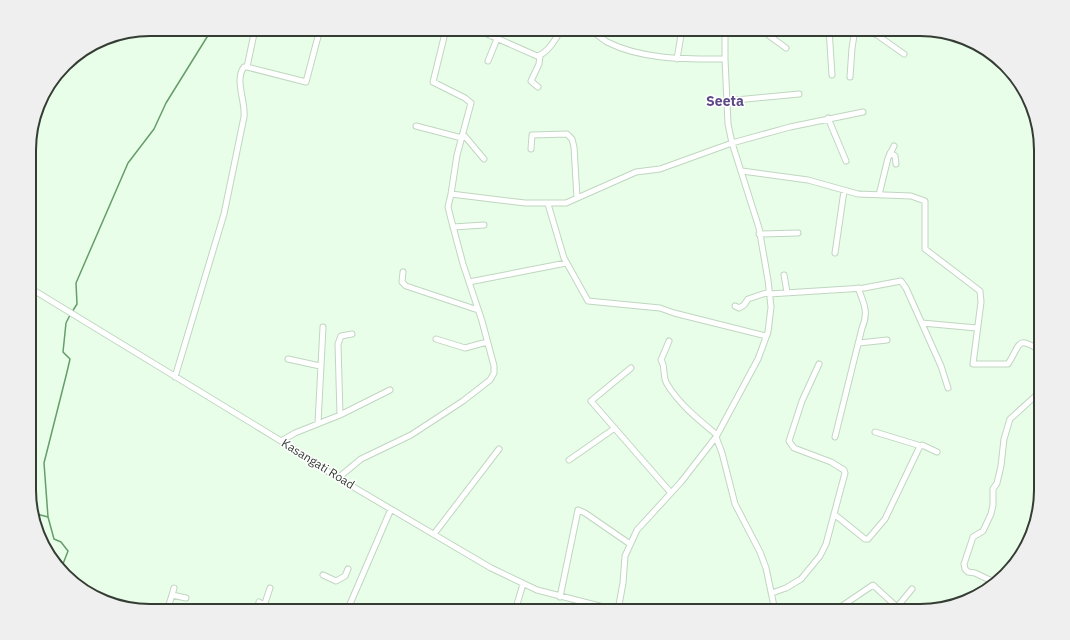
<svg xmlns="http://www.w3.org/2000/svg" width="1070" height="640" font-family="'IBM Plex Sans',sans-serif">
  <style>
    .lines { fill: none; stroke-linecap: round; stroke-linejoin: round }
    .stream { stroke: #669d6b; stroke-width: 1.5 }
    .minor-casing { stroke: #c0d6c1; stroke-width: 7 }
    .minor { stroke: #fff; stroke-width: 5 }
    .labels { text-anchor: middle; stroke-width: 3; stroke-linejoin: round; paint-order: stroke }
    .street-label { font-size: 12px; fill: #343c34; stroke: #fff }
    .quarter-label { font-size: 14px; font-weight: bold; fill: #5c4987; stroke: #fff }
    .rim { fill: none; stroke: #343c34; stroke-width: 2 }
  </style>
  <rect width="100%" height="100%" fill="#e8fee9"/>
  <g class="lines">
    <path class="stream" d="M 72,312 L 77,304 L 76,283 L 128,163 L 154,129 L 166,103 L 212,29
      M 33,513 L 48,517
      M 61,569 L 68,551 L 61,542 L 54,539 L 48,517 L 44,463 L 67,372 L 70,359 L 63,352 L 66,323 L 70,315"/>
    <g class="minor-casing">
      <path id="minor" d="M 446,29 L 433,82 L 465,98 L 471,103 L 457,155 L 451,194
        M 476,29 L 537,56 C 547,54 557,38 561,29
        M 589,29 C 595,33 601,38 607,42 C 643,60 686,59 725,59
        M 760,29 L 786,48
        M 829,29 L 832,75
        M 864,29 L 877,35 L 904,54
        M 491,36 L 495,29
        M 677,59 L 682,29
        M 488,61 L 497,39
        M 247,67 L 255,29
        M 850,77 L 852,48 L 855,29
        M 538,87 L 531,81 L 539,64 L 540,56
        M 726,101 L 799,94
        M 828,118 L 846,161
        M 416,126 L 462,138
        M 463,134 L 484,159
        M 531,149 L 532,135 L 567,134 L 572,139 L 574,147 L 577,198
        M 890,153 L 895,156 L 896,164
        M 742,171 L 808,180 L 858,194 L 911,196 L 925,201 L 925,249 L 980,291 L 981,302 L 973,364 L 1008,364 C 1021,344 1016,335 1041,351
        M 879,195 L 888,158 L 894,146
        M 548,204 L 564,258 L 588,301 L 660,308 L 674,313 L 766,336
        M 453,227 L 484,225
        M 759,234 L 798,233
        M 835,253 L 844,191
        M 403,272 L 402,282 L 406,286 L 478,310
        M 784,275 L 787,292
        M 469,282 L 566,263
        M 30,288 L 281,441 L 338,478 L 491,568 L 537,590 L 619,611
        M 769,294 L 864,288 L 901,281 L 906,288 L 941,366 L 948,388
        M 735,306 L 739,308 L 744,305 L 748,299 L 769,292
        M 922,323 L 977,328
        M 436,339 L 465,348 L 487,342
        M 669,341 L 661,360 C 666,367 662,376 667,384 C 679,404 699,420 717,435
        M 859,343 L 887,340
        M 288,359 L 320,366
        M 631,368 L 591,401 L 671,493
        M 175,377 L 224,214 L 244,117 C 246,102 234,80 244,67 L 247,67 L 306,82 L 320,29
        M 340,415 L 338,344 L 341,336 L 352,334
        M 318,423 L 323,327
        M 875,432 L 921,446
        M 716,437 L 722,453 L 735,504 L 760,552 L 766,568 L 775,611
        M 835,437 L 862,328 C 869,313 864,303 858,288
        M 281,441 L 295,433 L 340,415 L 390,390
        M 569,460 L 615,428
        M 338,478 L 361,459 L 411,435 L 463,401 L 490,380 L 494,373 L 494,366 L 482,321 L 463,264 L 451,219 L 448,207 L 451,194 L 525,203 L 566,203 L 636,172 L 660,169 L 732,143 L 790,127 L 863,112
        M 834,514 L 865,539 L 868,539 L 885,519 L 920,446 L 922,445 L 937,452
        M 434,534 L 499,449
        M 323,575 L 336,581 L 345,576 L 348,569
        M 994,582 L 975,573 L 968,572 L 965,569 L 964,564 L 973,537 L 983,531 L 991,514 L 993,505 L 993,489 L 997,483 L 1001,466 L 1004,439 L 1010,419 L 1041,391
        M 174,588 L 172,595 L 186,598
        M 772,593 L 786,588 L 801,579 L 820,556 L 826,544 L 845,473 L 844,470 L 831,462 L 794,448 L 789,441 L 802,401 L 819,364
        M 560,597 L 578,510 L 585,513 L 630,544
        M 259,602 L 262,604 L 265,603 L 270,588
        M 618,610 L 623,583 L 625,556 L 637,530 L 681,482 L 716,437 L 758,359 L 768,332 L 771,307 L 768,280 L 759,228 L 732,143 L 728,124 L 725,59 L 725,29
        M 167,611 L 172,595
        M 347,611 L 391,509
        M 515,611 L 523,584
        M 841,611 L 842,606 L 873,585 L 897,607 L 912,589"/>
    </g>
    <use href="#minor" class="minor"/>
  </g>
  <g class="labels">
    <g class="street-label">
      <text transform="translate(318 464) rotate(32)" y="4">Kasangati Road</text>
    </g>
    <g class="quarter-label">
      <text x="725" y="106">Seeta</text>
    </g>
  </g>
  <path d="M0 0H1070V640H0ZM150 36H920A114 114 0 0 1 1034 150V490A114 114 0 0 1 920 604H150A114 114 0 0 1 36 490V150A114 114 0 0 1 150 36Z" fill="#efefef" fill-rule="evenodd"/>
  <path class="rim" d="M150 36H920A114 114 0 0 1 1034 150V490A114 114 0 0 1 920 604H150A114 114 0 0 1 36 490V150A114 114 0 0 1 150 36Z"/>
</svg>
